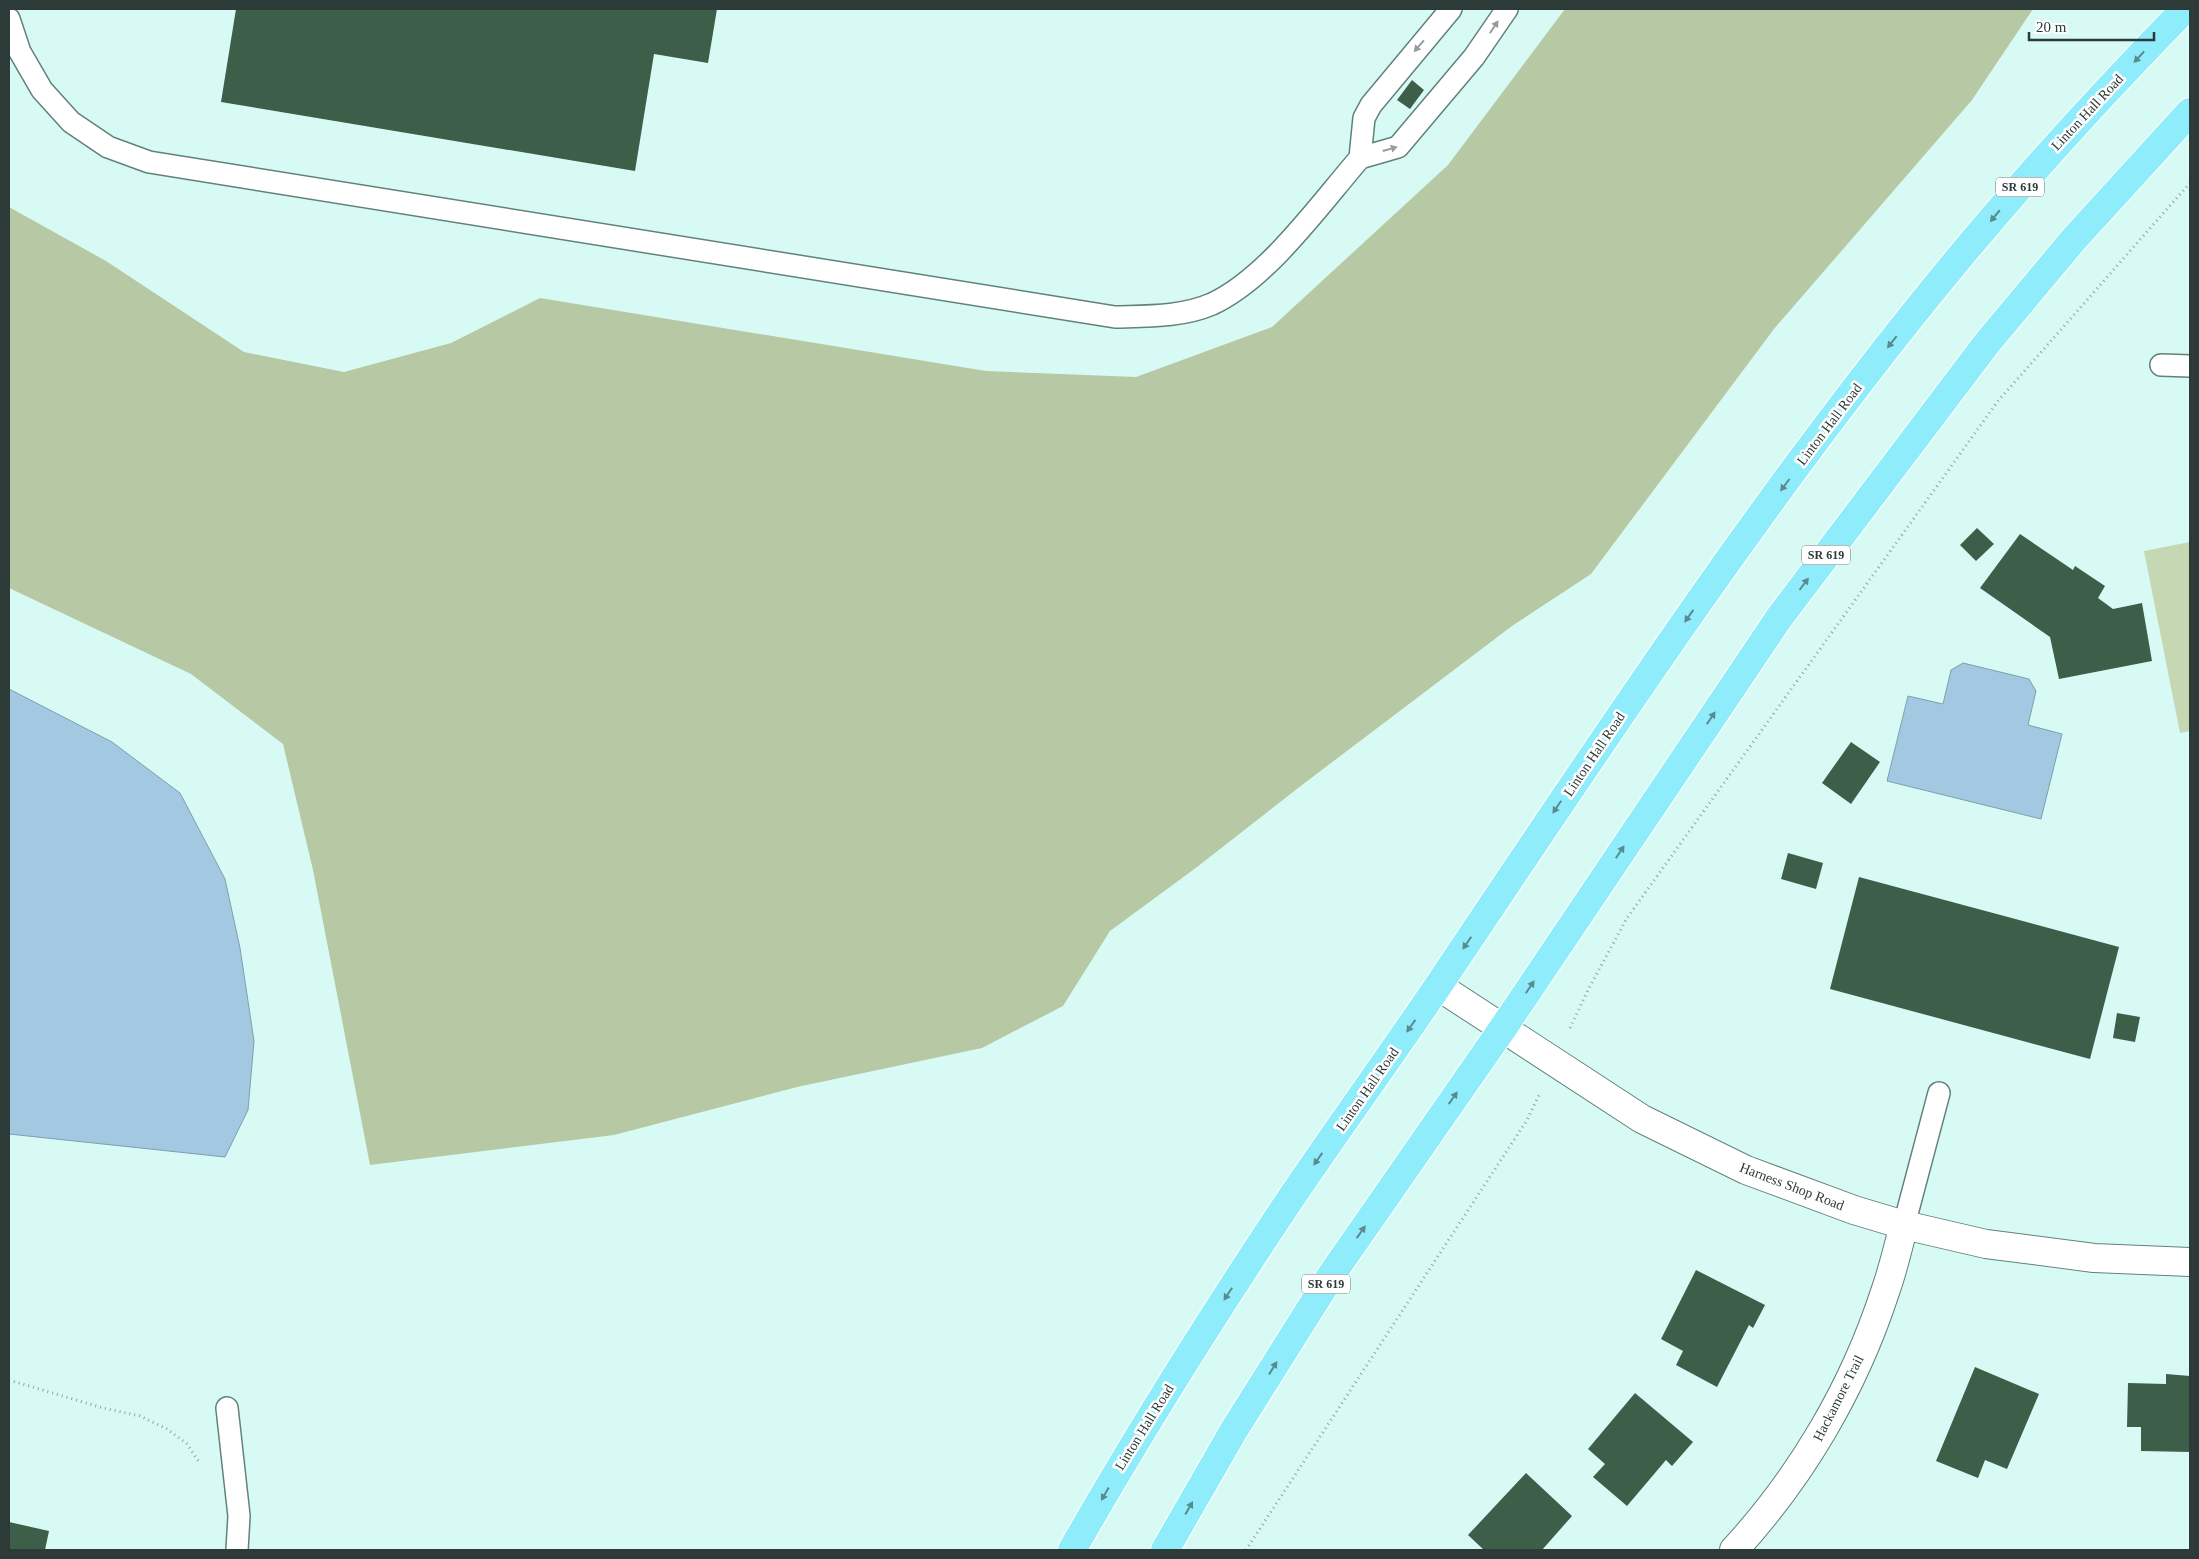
<svg xmlns="http://www.w3.org/2000/svg" width="2199" height="1559" font-family="'Times New Roman',serif">
  <style>
    .green { fill: #c6d7b4 }
    .forest { fill: #b7c9a4 }
    .water { fill: #a2c9e1; stroke: #7f9eae }
    .building { fill: #3d5f4a }
    .lines { fill: none; stroke-linecap: round; stroke-linejoin: round }
    .service-casing { stroke: #61817c; stroke-width: 24 }
    .minor-casing { stroke: #61817c; stroke-width: 30 }
    .primary-casing { stroke: #fff; stroke-width: 30 }
    .path { stroke: #8da7a2; stroke-width: 3; stroke-dasharray: 1 4; stroke-linecap: butt }
    .service { stroke: #fff; stroke-width: 21 }
    .minor { stroke: #fff; stroke-width: 28 }
    .primary { stroke: #8fecfa; stroke-width: 28 }
    .oneway { fill: #969c9c }
    .oneway2 { fill: #598a8f }
    .labels { text-anchor: middle; stroke-width: 5; stroke-linejoin: round; paint-order: stroke }
    .shield { fill: #fff; stroke: #6b7574; stroke-width: 1 }
    .shield-label { font-size: 12px; font-weight: bold; fill: #2c3a38 }
    .street-label { font-size: 14px; fill: #2c3a38; stroke: #fff }
  </style>
  <rect width="100%" height="100%" fill="#d7fbf4"/>
  <path class="green" d="M 2190,542 L 2190,731 L 2180,733 L 2144,551 Z"/>
  <path class="forest" d="M 1565,9 L 2033,9 L 1972,100 L 1774,329 L 1591,574 L 1512,626 L 1302,785 L 1197,867 L 1110,931 L 1063,1006 L 982,1048 L 797,1087 L 614,1135 L 370,1165 L 313,870 L 283,744 L 191,674 L 9,588 L 9,207 L 106,261 L 244,352 L 344,372 L 451,343 L 540,298 L 986,371 L 1136,377 L 1272,327 L 1448,165 Z"/>
  <path class="water" d="M 1963,663 L 2029,679 L 2036,691 L 2028,725 L 2062,734 L 2041,819 L 1887,781 L 1908,696 L 1943,704 L 1951,670 Z
    M 9,689 L 112,742 L 180,793 L 225,879 L 240,948 L 254,1041 L 248,1110 L 225,1157 L 9,1134 Z"/>
  <path class="building" d="M 236,9 L 717,9 L 708,63 L 654,54 L 635,171 L 221,102 Z
    M 1412,80 L 1424,90 L 1410,109 L 1397,100 Z
    M 1977,528 L 1994,544 L 1976,561 L 1960,545 Z
    M 2020,534 L 2073,570 L 2075,566 L 2105,586 L 2098,598 L 2113,609 L 2142,603 L 2152,661 L 2059,679 L 2050,637 L 1980,588 Z
    M 1851,742 L 1880,762 L 1851,804 L 1822,783 Z
    M 1788,853 L 1823,863 L 1816,889 L 1781,879 Z
    M 1859,877 L 2119,947 L 2090,1059 L 1830,989 Z
    M 2117,1013 L 2140,1017 L 2135,1042 L 2113,1038 Z
    M 1696,1270 L 1765,1305 L 1753,1328 L 1749,1325 L 1717,1387 L 1676,1365 L 1683,1351 L 1661,1339 Z
    M 1975,1367 L 2039,1394 L 2007,1469 L 1985,1460 L 1978,1478 L 1936,1461 Z
    M 2166,1374 L 2190,1376 L 2190,1452 L 2141,1451 L 2141,1427 L 2127,1427 L 2128,1383 L 2166,1384 Z
    M 1635,1393 L 1693,1442 L 1672,1466 L 1666,1460 L 1627,1506 L 1593,1477 L 1605,1464 L 1588,1449 Z
    M 1526,1473 L 1572,1516 L 1542,1550 L 1484,1550 L 1468,1535 Z
    M 9,1522 L 49,1531 L 45,1550 L 9,1550 Z"/>
  <g class="lines">
    <g class="service-casing">
      <path id="service" d="M 1451,9 L 1371,105 L 1364,118 L 1360,158 L 1398,147 L 1474,57 L 1507,9
        M 9,19 L 20,52 L 42,90 L 71,122 L 108,147 L 149,162 L 1115,317 C 1147,316 1182,317 1212,304 C 1268,278 1320,204 1360,158
        M 2161,365 L 2190,366
        M 1904,1225 L 1939,1093
        M 227,1408 L 239,1516 L 237,1550"/>
    </g>
    <g class="minor-casing">
      <path id="minor" d="M 1438,986 L 1642,1119 L 1746,1170 L 1854,1210 L 1904,1225 L 1986,1244 L 2094,1258 L 2190,1262
        M 1734,1550 C 1802,1476 1854,1387 1885,1292 C 1893,1270 1898,1247 1904,1225"/>
    </g>
    <g class="primary-casing">
      <path id="primary" d="M 1072,1550 C 1140,1431 1213,1315 1289,1201 C 1339,1127 1392,1054 1442,980 C 1600,745 1756,507 1936,286 C 2014,190 2098,98 2185,9
        M 1165,1550 L 1234,1430 L 1332,1274 L 1503,1028 L 1779,618 L 1987,343 L 2074,239 L 2190,112"/>
    </g>
    <path class="path" d="M 1570,1028 L 1588,990 L 1627,918 L 1998,401 L 2190,183
      M 9,1380 L 103,1408 L 140,1416 L 167,1429 L 187,1444 L 199,1462
      M 1246,1550 L 1527,1120 L 1539,1095"/>
    <use href="#service" class="service"/>
    <use href="#minor" class="minor"/>
    <use href="#primary" class="primary"/>
  </g>
  <defs><path id="oneway-solid" d="M-6-.8H1V-3.2L6.5 0L1 3.2V.8H-6Z" transform="scale(1.25)"/></defs>
  <g class="oneway">
    <use href="#oneway-solid" transform="translate(1494 27) rotate(-56)"/>
    <use href="#oneway-solid" transform="translate(1419 46) rotate(131)"/>
    <use href="#oneway-solid" transform="translate(1390 149) rotate(-16)"/>
  </g>
  <g class="oneway2">
    <use href="#oneway-solid" transform="translate(2139 57) rotate(133)"/>
    <use href="#oneway-solid" transform="translate(1995 216) rotate(130)"/>
    <use href="#oneway-solid" transform="translate(1892 342) rotate(128)"/>
    <use href="#oneway-solid" transform="translate(1785 485) rotate(127)"/>
    <use href="#oneway-solid" transform="translate(1804 584) rotate(-53)"/>
    <use href="#oneway-solid" transform="translate(1689 616) rotate(125)"/>
    <use href="#oneway-solid" transform="translate(1711 718) rotate(-56)"/>
    <use href="#oneway-solid" transform="translate(1557 807) rotate(124)"/>
    <use href="#oneway-solid" transform="translate(1620 852) rotate(-56)"/>
    <use href="#oneway-solid" transform="translate(1467 943) rotate(124)"/>
    <use href="#oneway-solid" transform="translate(1530 987) rotate(-56)"/>
    <use href="#oneway-solid" transform="translate(1411 1026) rotate(125)"/>
    <use href="#oneway-solid" transform="translate(1453 1098) rotate(-55)"/>
    <use href="#oneway-solid" transform="translate(1318 1159) rotate(125)"/>
    <use href="#oneway-solid" transform="translate(1361 1232) rotate(-55)"/>
    <use href="#oneway-solid" transform="translate(1228 1294) rotate(123)"/>
    <use href="#oneway-solid" transform="translate(1273 1368) rotate(-58)"/>
    <use href="#oneway-solid" transform="translate(1105 1494) rotate(120)"/>
    <use href="#oneway-solid" transform="translate(1189 1508) rotate(-60)"/>
  </g>
  <g class="labels">
    <g class="shield">
      <rect x="1996" y="177.5" width="48" height="19" rx="4"/>
      <rect x="1802" y="545.5" width="48" height="19" rx="4"/>
      <rect x="1302" y="1274.5" width="48" height="19" rx="4"/>
    </g>
    <g class="shield-label">
      <text x="2020" y="191">SR 619</text>
      <text x="1826" y="559">SR 619</text>
      <text x="1326" y="1288">SR 619</text>
    </g>
    <g class="street-label">
      <text transform="translate(2087 112) rotate(-47)" y="5">Linton Hall Road</text>
      <text transform="translate(1829 424) rotate(-53)" y="5">Linton Hall Road</text>
      <text transform="translate(1594 754) rotate(-56)" y="5">Linton Hall Road</text>
      <text transform="translate(1367 1089) rotate(-55)" y="5">Linton Hall Road</text>
      <text transform="translate(1792 1186) rotate(21)" y="5">Harness Shop Road</text>
      <text transform="translate(1838 1398) rotate(-63)" y="5">Hackamore Trail</text>
      <text transform="translate(1144 1427) rotate(-58)" y="5">Linton Hall Road</text>
    </g>
  </g>
  <rect width="2199" height="1559" fill="none" stroke="#2c3a38" stroke-width="20"/>
  <path d="M2029 32v8h125v-8" fill="none" stroke="#2c3a38" stroke-width="2.5"/>
  <text x="2036" y="32" font-size="15" fill="#2c3a38" stroke="#ffffff" stroke-width="4" paint-order="stroke">20 m</text>
</svg>
